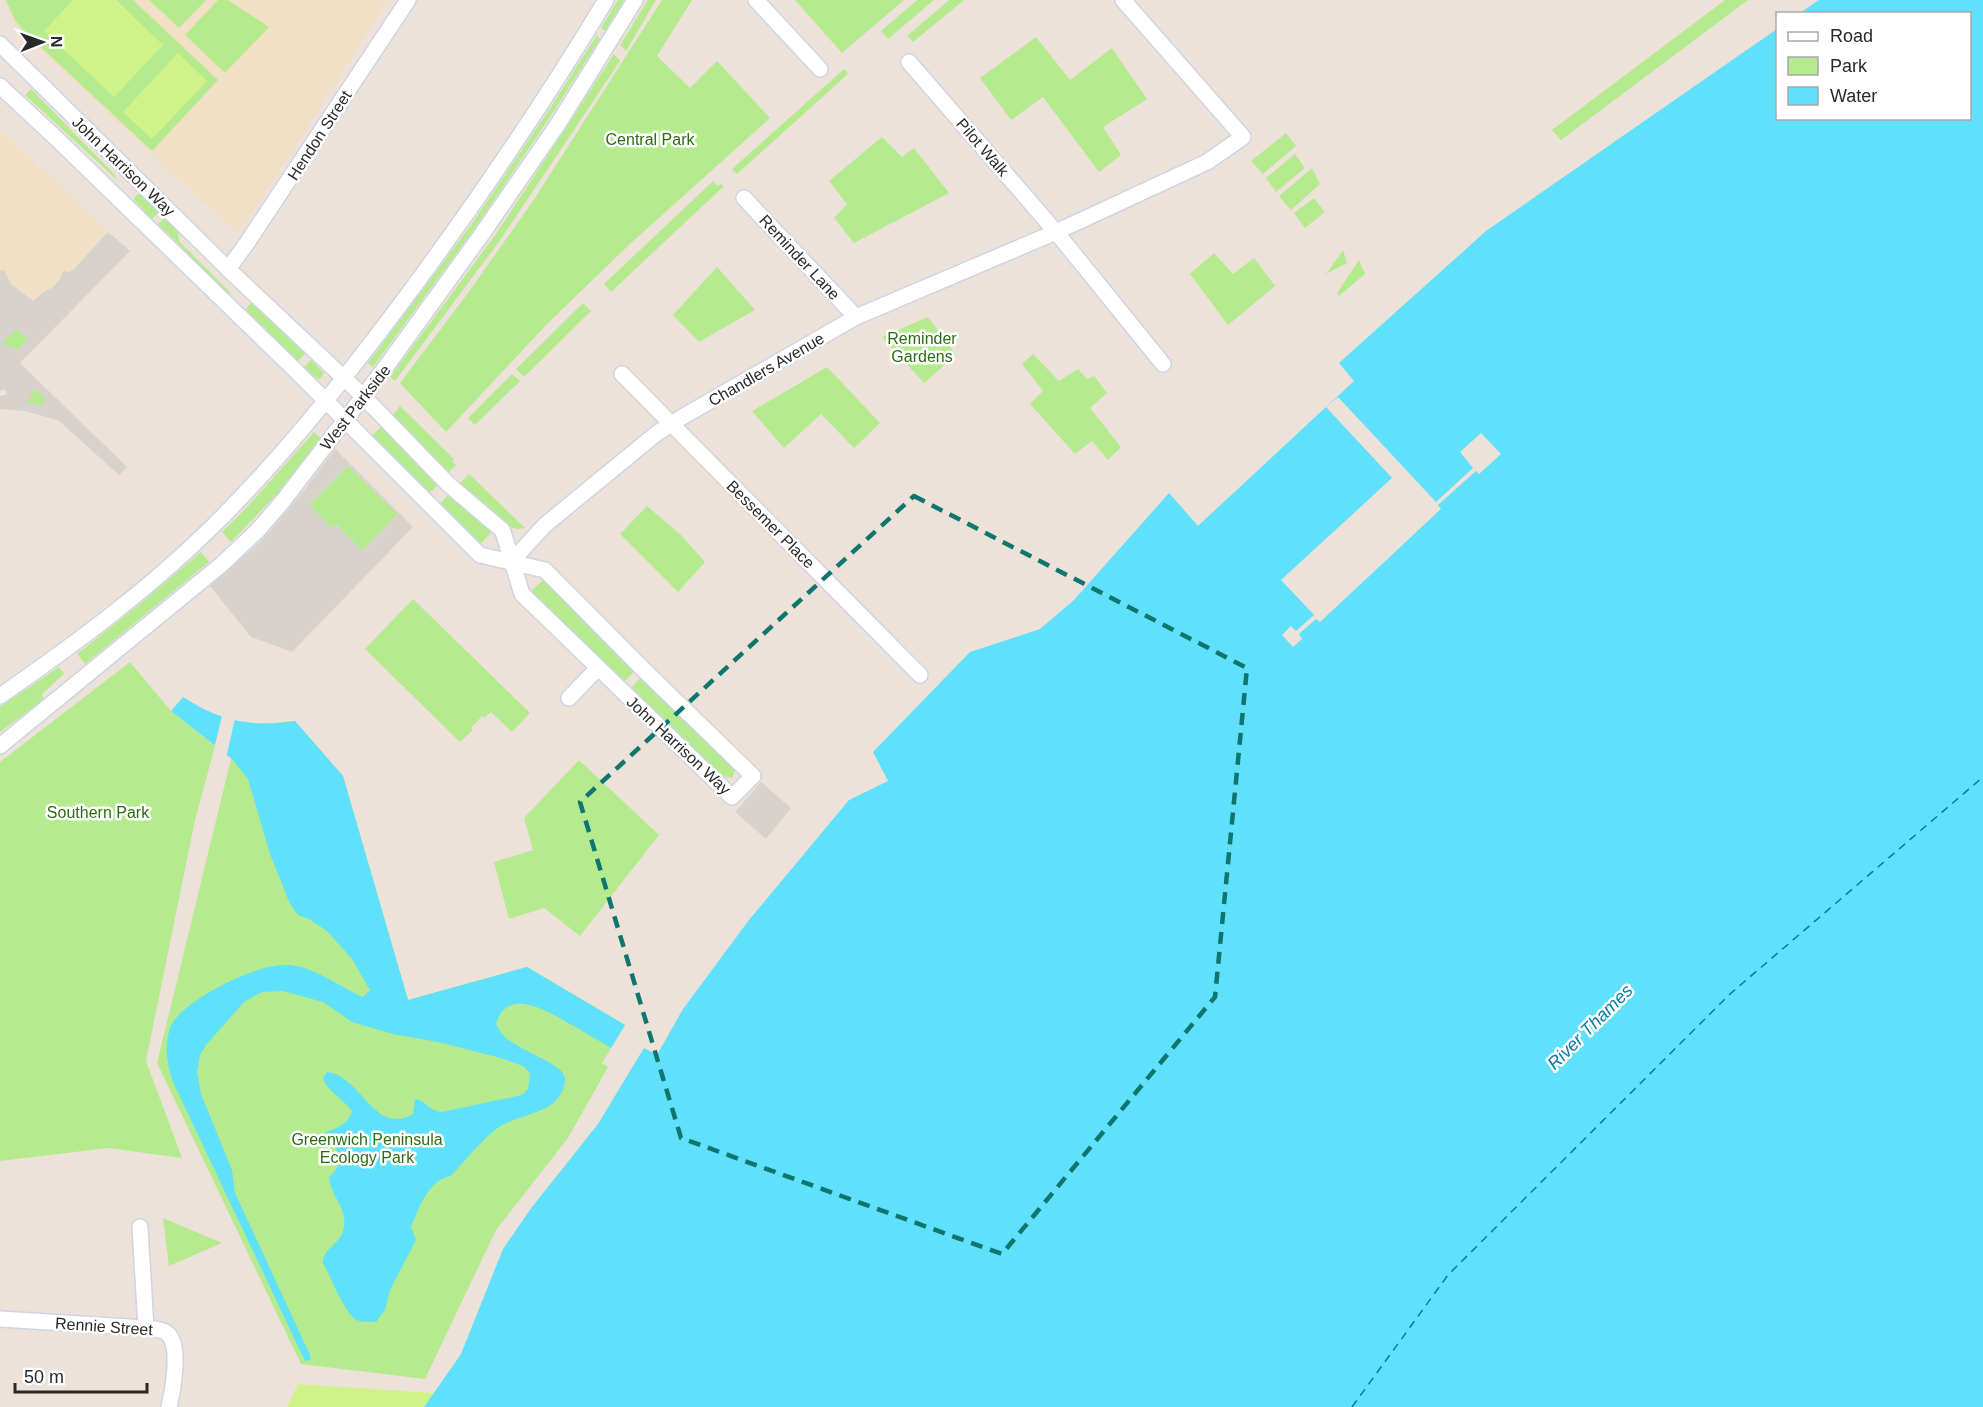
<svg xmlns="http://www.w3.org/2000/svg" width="1983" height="1407" font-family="Helvetica,sans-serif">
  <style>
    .education { fill: #f1dfc6 }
    .green { fill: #b6ea8f }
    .pitch { fill: #d0f389 }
    .plaza { fill: #d8d2cc; fill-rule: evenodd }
    .water { fill: #5fe0fb }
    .pier { fill: #ede2d9 }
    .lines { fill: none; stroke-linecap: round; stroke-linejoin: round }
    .ferry { stroke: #007ca6; stroke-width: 1.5; stroke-dasharray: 8 6; stroke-linecap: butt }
    .street-casing { stroke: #ced4e4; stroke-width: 18 }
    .street { stroke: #fff; stroke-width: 15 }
    .marked { fill: none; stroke: #0f766e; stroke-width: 4.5; stroke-dasharray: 12 8; stroke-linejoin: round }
    .labels { text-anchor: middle; stroke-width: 5; stroke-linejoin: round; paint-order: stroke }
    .street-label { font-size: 16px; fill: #292929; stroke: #fff }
    .park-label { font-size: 16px; fill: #2d6d12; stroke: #fff }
    .water-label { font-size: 18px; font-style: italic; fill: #007ca6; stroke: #fff }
  </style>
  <rect width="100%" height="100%" fill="#ede2d9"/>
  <path class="education" d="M 3,0 L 388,0 L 251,216 L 235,232 L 26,37 L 14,23 Z
    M 0,129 L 108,232 L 73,270 L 68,272 L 63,271 L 60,279 L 53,287 L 41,293 L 33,301 L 11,284 L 4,270 L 0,271 Z"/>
  <path class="green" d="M 6,0 L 133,0 L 218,80 L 152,151 L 29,36 L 16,22 Z
    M 149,0 L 206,0 L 179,28 Z
    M 218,0 L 228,0 L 269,27 L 225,73 L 185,35 Z
    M 618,0 L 624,0 L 605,31 L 601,28 Z
    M 648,0 L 656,0 L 626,51 L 620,45 Z
    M 662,0 L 692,0 L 657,56 L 690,88 L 717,61 L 770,118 L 632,242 L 548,323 L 446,432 L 400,383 L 468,293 L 533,201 Z
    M 795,0 L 904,0 L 842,53 Z
    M 917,0 L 934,0 L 888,39 L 881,31 Z
    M 949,0 L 964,0 L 913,42 L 907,36 Z
    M 1725,0 L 1748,0 L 1561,140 L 1552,130 Z
    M 597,35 L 600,39 L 550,117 L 475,228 L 373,367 L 368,363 L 471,225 L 547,113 Z
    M 1036,37 L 1070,80 L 1112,48 L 1147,99 L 1103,127 L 1121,155 L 1099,172 L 1043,97 L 1011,120 L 980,78 Z
    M 614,54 L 620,61 L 501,239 L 395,381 L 390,377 L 496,234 Z
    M 844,69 L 848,74 L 737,174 L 732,169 Z
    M 31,89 L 116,176 L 115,178 L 25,95 Z
    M 1286,133 L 1296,146 L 1263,174 L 1251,161 Z
    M 882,137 L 902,157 L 914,148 L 949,193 L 854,243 L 834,218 L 847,204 L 829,181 Z
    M 1295,154 L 1305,168 L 1276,192 L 1266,178 Z
    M 1312,168 L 1320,184 L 1291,210 L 1279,196 Z
    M 713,181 L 718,186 L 721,184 L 724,186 L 611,292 L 604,284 Z
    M 140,194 L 159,212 L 152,219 L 134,200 L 136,195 Z
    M 1314,198 L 1325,212 L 1305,228 L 1294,213 Z
    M 164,218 L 178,231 L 179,241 L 231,293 L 229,294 L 158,224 Z
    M 1343,250 L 1347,263 L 1326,274 Z
    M 1214,253 L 1233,274 L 1254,258 L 1275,286 L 1228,325 L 1190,274 Z
    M 1359,260 L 1365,274 L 1339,296 L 1337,293 Z
    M 717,267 L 755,310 L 699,342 L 673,315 Z
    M 252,302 L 305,354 L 298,361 L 245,310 Z
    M 583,303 L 591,311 L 524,377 L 516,369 Z
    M 928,317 L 956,355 L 924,383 L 882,337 Z
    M 16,328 L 28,339 L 18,350 L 1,344 Z
    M 1033,354 L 1059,381 L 1078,369 L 1087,379 L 1094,376 L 1107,393 L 1090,408 L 1121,447 L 1108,460 L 1092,441 L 1075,454 L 1030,404 L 1043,391 L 1022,364 Z
    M 311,360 L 324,373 L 320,379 L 316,378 L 304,367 Z
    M 827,367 L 880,423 L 854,448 L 821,414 L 784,448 L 752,411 Z
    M 512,374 L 520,381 L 475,425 L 468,418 Z
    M 34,388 L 46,399 L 42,406 L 26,403 Z
    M 400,406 L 454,459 L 452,462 L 456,465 L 446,475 L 392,416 Z
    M 382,426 L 439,483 L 428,495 L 370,438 Z
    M 314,432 L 321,438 L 277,494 L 231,542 L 222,532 L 247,507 Z
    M 348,466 L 398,514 L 362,551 L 337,525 L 332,529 L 309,505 Z
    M 469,474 L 525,528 L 518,529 L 505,526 L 457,486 Z
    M 450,493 L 493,530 L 479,546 L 438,506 Z
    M 647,506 L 681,535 L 705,562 L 678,592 L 620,534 Z
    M 201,552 L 209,562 L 85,664 L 77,654 L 140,604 Z
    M 543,580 L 635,671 L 624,682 L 529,593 Z
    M 413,599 L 530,713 L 512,732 L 491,712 L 484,718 L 482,716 L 471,728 L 473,730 L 460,742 L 365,649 Z
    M 130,662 L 171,711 L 215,746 L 195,820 L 146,1061 L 182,1158 L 108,1148 L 0,1161 L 0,762 Z
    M 59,667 L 64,674 L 42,694 L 44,699 L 0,732 L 0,707 Z
    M 641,677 L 735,770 L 732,778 L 716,774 L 630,689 Z
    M 295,721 L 343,776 L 408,1000 L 527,967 L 625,1025 L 602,1063 L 608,1067 L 568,1138 L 496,1230 L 425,1379 L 301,1364 L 157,1063 L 240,722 L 261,724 Z
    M 579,760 L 659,835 L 580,936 L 544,908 L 509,919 L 494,862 L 533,850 L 524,818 Z
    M 163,1218 L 222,1243 L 169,1266 Z"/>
  <path class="pitch" d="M 73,0 L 116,0 L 163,45 L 114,97 L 44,31 Z
    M 178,53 L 207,81 L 152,139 L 123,112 Z
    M 298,1384 L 434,1393 L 424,1407 L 287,1407 Z"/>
  <path class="plaza" d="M 108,232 L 130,251 L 20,363 L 127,467 L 119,475 L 59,421 L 25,411 L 0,409 L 0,396 L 7,394 L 5,389 L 0,391 L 0,271 L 4,270 L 11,284 L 33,301 L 42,293 L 53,287 L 60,279 L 63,271 L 68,272 L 73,270 ZM 16,329 L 28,339 L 18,350 L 2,344 ZM 35,388 L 45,399 L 42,406 L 27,403 Z
    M 335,449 L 413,527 L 292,652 L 251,637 L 210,586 L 262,540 L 302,493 ZM 348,466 L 398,514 L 362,551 L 336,524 L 332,528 L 309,505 Z
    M 761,782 L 791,808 L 766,839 L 735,812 Z"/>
  <path class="water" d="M 1819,0 L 1983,0 L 1983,1407 L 424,1407 L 461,1354 L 503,1249 L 532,1207 L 598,1124 L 644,1048 L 657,1055 L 683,1009 L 749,920 L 849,800 L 888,781 L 873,752 L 970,652 L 1040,629 L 1074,600 L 1169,493 L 1198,526 L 1354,381 L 1339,363 L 1486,231 L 1777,29 L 1778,118 L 1970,118 L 1970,14 L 1800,13 Z
    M 183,697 C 220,721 252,728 295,721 L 343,776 L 408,1000 L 527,967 L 625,1025 L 611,1048 C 598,1040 584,1032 570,1024 C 549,1012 507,985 496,1024 C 498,1027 500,1032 503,1035 C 515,1049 558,1062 564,1075 C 567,1081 563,1091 559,1097 C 548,1114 512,1116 495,1130 C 479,1143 465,1161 451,1176 C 428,1180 419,1208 411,1227 L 416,1240 L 390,1290 L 385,1310 L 376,1322 C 370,1321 362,1323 357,1320 C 345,1315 330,1275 323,1263 C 323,1248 339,1245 343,1231 C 350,1210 330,1196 329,1177 C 346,1162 341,1150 324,1138 L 326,1132 C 338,1128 349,1123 352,1111 C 343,1099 328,1092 323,1078 L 327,1072 C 361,1075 374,1137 413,1114 L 415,1099 C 427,1101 427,1110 442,1112 L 522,1095 L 528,1089 L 530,1073 L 523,1066 L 501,1058 L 438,1042 L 393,1034 L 352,1022 L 323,1002 L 283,991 L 262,992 L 244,1002 L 206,1045 L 200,1055 L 197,1072 L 201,1094 L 232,1170 L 235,1193 L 310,1355 L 310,1360 L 305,1361 L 173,1082 C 167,1064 164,1046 170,1028 C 180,1001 255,965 283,965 C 312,964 337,986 363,997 L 370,990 L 352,959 L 327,931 L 309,919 L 298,915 L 290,904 L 270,854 L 248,779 L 232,759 L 171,711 Z"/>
  <path class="pier" d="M 1338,397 L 1436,502 L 1473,468 L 1460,452 L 1481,433 L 1501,454 L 1479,474 L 1476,471 L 1438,505 L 1441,509 L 1320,622 L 1316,619 L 1299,634 L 1302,639 L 1293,647 L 1282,635 L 1291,626 L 1296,631 L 1314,615 L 1281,580 L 1392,478 L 1326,407 Z
    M 222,716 L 235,719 L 226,758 L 214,749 Z"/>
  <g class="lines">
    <path class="ferry" d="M 1352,1407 L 1448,1275 L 1730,994 L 1983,777"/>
    <g class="street-casing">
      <path id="street" d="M 756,0 L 820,69
        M 0,44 L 228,269 L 363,396 L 448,484 L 502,530 L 503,532 L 522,594 L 732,797 L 753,776 L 643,669 L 545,570 L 480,555 L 295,370 L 58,140 L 0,86
        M 909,62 L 1056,232 L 1163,364
        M 744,198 L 856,317
        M 228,269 L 247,243 L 408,0
        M 622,374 L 920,675
        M 511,562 L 545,525 L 657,433 L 684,416 L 856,317 L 1056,232 L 1207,162 L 1243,137 L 1123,0
        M 0,696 C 75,644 147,591 212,527 C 278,462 335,391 391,317 C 468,215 540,109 606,0
        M 569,698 L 598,668
        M 0,746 L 221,565 L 258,530 L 283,501 L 385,368 L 482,234 L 558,124 L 635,0
        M 140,1227 L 146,1328
        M 0,1319 L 146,1328 C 153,1329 163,1329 168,1334 C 181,1346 173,1391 169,1407"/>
    </g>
    <use href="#street" class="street"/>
  </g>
  <path class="marked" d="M 914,496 L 1247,668 L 1215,997 L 1002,1254 L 681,1138 L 580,802 Z"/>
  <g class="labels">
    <g class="street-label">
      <text transform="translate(319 135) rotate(-57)" y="6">Hendon Street</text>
      <text transform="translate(983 147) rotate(49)" y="6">Pilot Walk</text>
      <text transform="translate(124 166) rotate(44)" y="6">John Harrison Way</text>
      <text transform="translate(800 257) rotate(47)" y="6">Reminder Lane</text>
      <text transform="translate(766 369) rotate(-30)" y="6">Chandlers Avenue</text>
      <text transform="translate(355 407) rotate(-52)" y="6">West Parkside</text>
      <text transform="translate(771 524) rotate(45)" y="6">Bessemer Place</text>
      <text transform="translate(679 745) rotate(43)" y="6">John Harrison Way</text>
      <text transform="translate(104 1326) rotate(4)" y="6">Rennie Street</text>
    </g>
    <g class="park-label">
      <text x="650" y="145">Central Park</text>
      <text x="922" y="344">Reminder<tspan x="922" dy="18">Gardens</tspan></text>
      <text x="98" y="818">Southern Park</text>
      <text x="367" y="1145">Greenwich Peninsula<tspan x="367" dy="18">Ecology Park</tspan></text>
    </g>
    <g class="water-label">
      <text transform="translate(1590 1027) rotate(-45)" y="6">River Thames</text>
    </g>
  </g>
  <rect x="1776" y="12" width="195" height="108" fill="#ffffff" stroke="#a9a9a9" stroke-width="1.5"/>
  <rect x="1788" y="32" width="30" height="9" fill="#ffffff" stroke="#a9a9a9" stroke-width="1.5"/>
  <text x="1830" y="42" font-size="18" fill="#292929">Road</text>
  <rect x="1788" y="57" width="30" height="18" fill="#b6ea8f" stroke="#a9a9a9" stroke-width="1.5"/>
  <text x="1830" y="72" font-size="18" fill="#292929">Park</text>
  <rect x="1788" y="87" width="30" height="18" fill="#5fe0fb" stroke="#a9a9a9" stroke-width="1.5"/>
  <text x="1830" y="102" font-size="18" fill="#292929">Water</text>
  <g transform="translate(42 42) rotate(89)" stroke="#ffffff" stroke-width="4.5" paint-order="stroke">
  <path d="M0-4.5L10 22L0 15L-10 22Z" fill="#292929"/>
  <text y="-9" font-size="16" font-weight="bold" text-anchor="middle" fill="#292929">N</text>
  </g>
  <path d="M15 1383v9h132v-9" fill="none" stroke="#292929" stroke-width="3"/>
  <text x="24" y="1383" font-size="18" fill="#292929" stroke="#ffffff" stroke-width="4.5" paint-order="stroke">50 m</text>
</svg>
